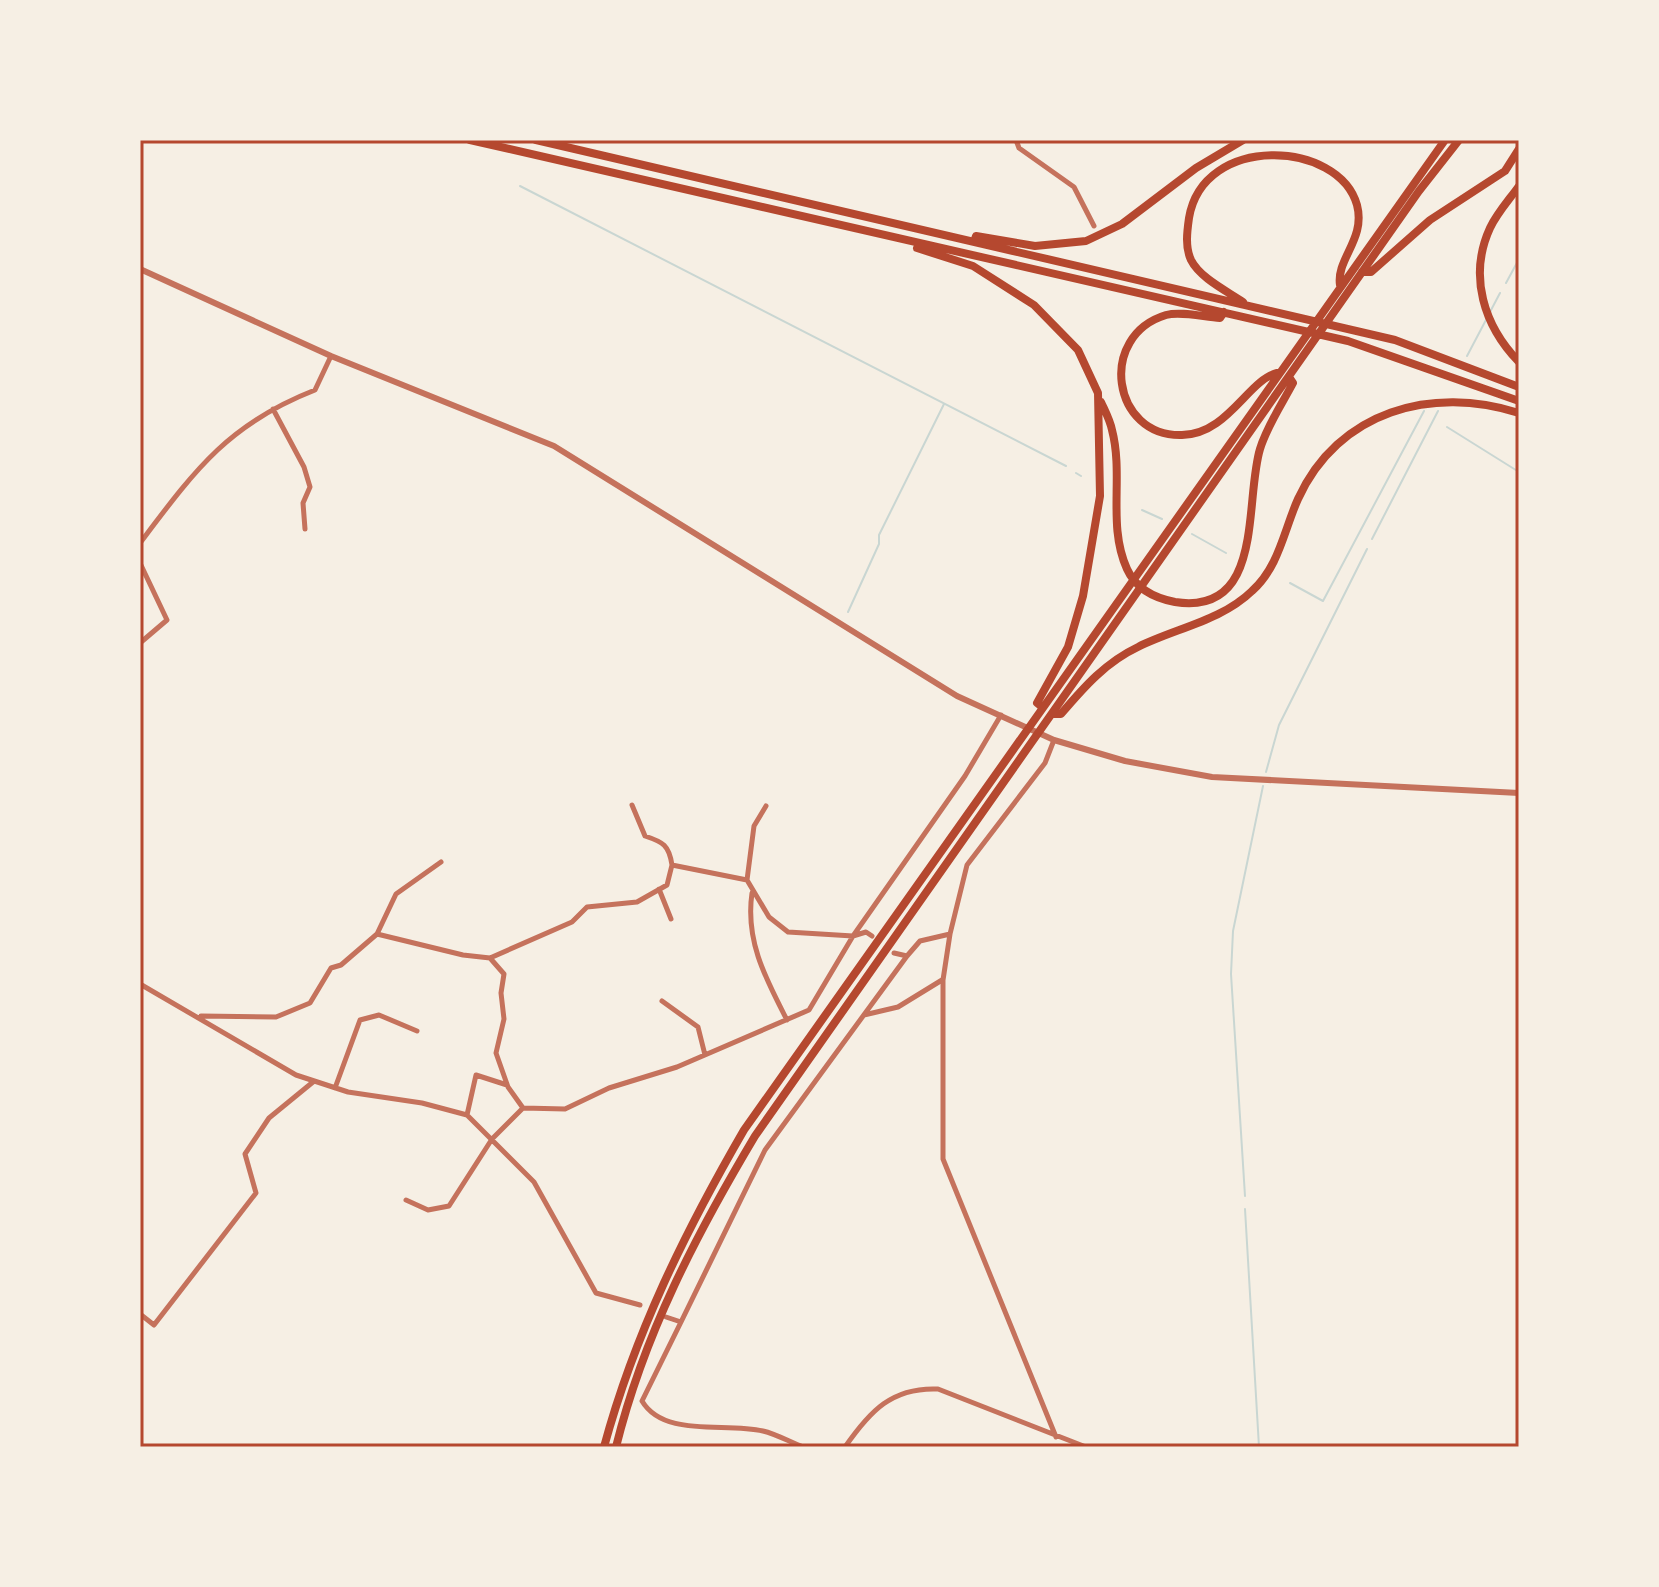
<svg xmlns="http://www.w3.org/2000/svg" width="1659" height="1587" font-family="'PT Sans',sans-serif">
  <style>
    .lines { fill: none; stroke-linecap: round; stroke-linejoin: round }
    .stream { stroke: #c9d6d2; stroke-width: 2 }
    .minor { stroke: #c5725c; stroke-width: 5 }
    .tertiary { stroke: #c5725c; stroke-width: 6 }
    .trunk { stroke: #b5482f; stroke-width: 8 }
    .neatline { fill: none; stroke: #b5482f; stroke-width: 3 }
  </style>
  <rect width="100%" height="100%" fill="#f6efe4"/>
  <g class="lines">
    <path class="stream" d="M 520,186 L 1066,466
      M 1506,283 L 1519,259
      M 1490,312 L 1500,293
      M 1467,356 L 1487,318
      M 1447,427 L 1519,472
      M 1076,473 L 1081,476
      M 1142,510 L 1162,519
      M 1192,534 L 1226,553
      M 1372,539 L 1438,411
      M 1290,583 L 1323,601 L 1424,411
      M 848,612 L 879,544 L 879,535 L 944,404
      M 1266,772 L 1279,725 L 1367,549
      M 1245,1196 L 1231,974 L 1233,931 L 1263,786
      M 1245,1209 L 1259,1447"/>
    <path class="minor" d="M 1016,140 L 1019,148 L 1074,187 L 1094,226
      M 273,409 L 304,467 L 310,487 L 303,503 L 305,529
      M 140,543 C 195,470 228,424 315,390 L 331,356
      M 140,563 L 167,620 L 140,643
      M 1054,740 L 1045,763 L 967,865 L 950,934 L 943,980 L 943,1159 L 1056,1437
      M 632,805 L 645,836 C 663,842 669,845 672,865
      M 766,806 L 754,826 L 747,880 L 769,917 L 788,932 L 853,936 L 866,932 L 872,936
      M 659,889 L 671,919
      M 752,893 C 745,941 766,979 787,1020
      M 377,934 L 396,894 L 441,862
      M 894,953 L 907,956 L 920,941 L 950,934
      M 490,958 L 504,974 L 501,993 L 504,1019 L 496,1053 L 508,1087 L 523,1108
      M 140,984 L 296,1075 L 348,1092 L 422,1103 L 467,1115 L 534,1182 L 596,1293 L 640,1305
      M 662,1001 L 698,1027 L 705,1055
      M 864,1015 L 898,1007 L 942,980
      M 201,1016 L 276,1017 L 310,1003 L 331,968 L 341,965 L 377,934 L 463,955 L 490,958 L 572,922 L 587,907 L 637,902 L 667,885 L 672,865 L 747,880
      M 335,1088 L 360,1020 L 379,1015 L 417,1031
      M 467,1115 L 476,1075 L 507,1085
      M 406,1200 L 428,1210 L 449,1206 L 492,1139 L 523,1108 L 565,1109 L 609,1088 L 677,1067 L 809,1010 L 853,936 L 965,776 L 1001,715
      M 140,1314 L 154,1325 L 256,1193 L 245,1154 L 269,1118 L 313,1082
      M 666,1317 L 681,1322 L 642,1401 C 664,1438 725,1422 763,1431 C 776,1434 790,1442 803,1447
      M 681,1322 L 765,1150 L 907,956
      M 845,1447 C 870,1411 892,1387 938,1389 L 1086,1447"/>
    <path class="tertiary" d="M 140,269 L 331,356 L 554,446 L 957,696 L 1054,740 L 1125,761 L 1212,777 L 1519,793"/>
    <path class="trunk" d="M 470,140 L 1348,341 L 1519,401
      M 536,140 L 1395,340 L 1519,387
      M 1519,186 C 1509,200 1497,213 1490,228 C 1468,276 1484,326 1519,362
      M 974,242 L 976,236 L 1035,246 L 1086,241 L 1122,224 L 1196,168 L 1243,140
      M 917,248 L 973,266 L 1034,305 L 1078,350 L 1098,393 L 1100,496 L 1083,596 L 1068,647 L 1037,703 L 1042,707
      M 1362,272 L 1371,272 L 1430,220 L 1505,171 L 1519,149
      M 1243,302 C 1227,291 1200,278 1191,260 C 1185,247 1187,232 1189,218 C 1203,133 1339,140 1357,205 C 1366,239 1336,259 1340,285
      M 1224,312 L 1220,318 C 1204,317 1181,311 1166,315 C 1097,336 1112,437 1182,435 C 1228,434 1248,380 1277,373
      M 1101,402 C 1105,411 1110,420 1112,430 C 1124,476 1107,525 1127,569 C 1136,589 1154,598 1175,602 C 1265,616 1244,502 1260,449 C 1267,426 1282,404 1293,383 L 1289,377
      M 1053,714 L 1061,714 C 1084,687 1106,662 1138,647 C 1176,628 1221,621 1252,591 C 1279,567 1284,530 1298,499 C 1338,411 1432,385 1519,413
      M 604,1447 C 635,1333 685,1232 744,1130 L 1445,140
      M 616,1447 C 644,1334 696,1235 755,1136 L 1419,191 L 1459,140"/>
  </g>
  <rect width="1659" height="1587" fill="none" stroke="#f6efe4" stroke-width="284"/>
  <rect x="142" y="142" width="1375" height="1303" class="neatline"/>
</svg>
